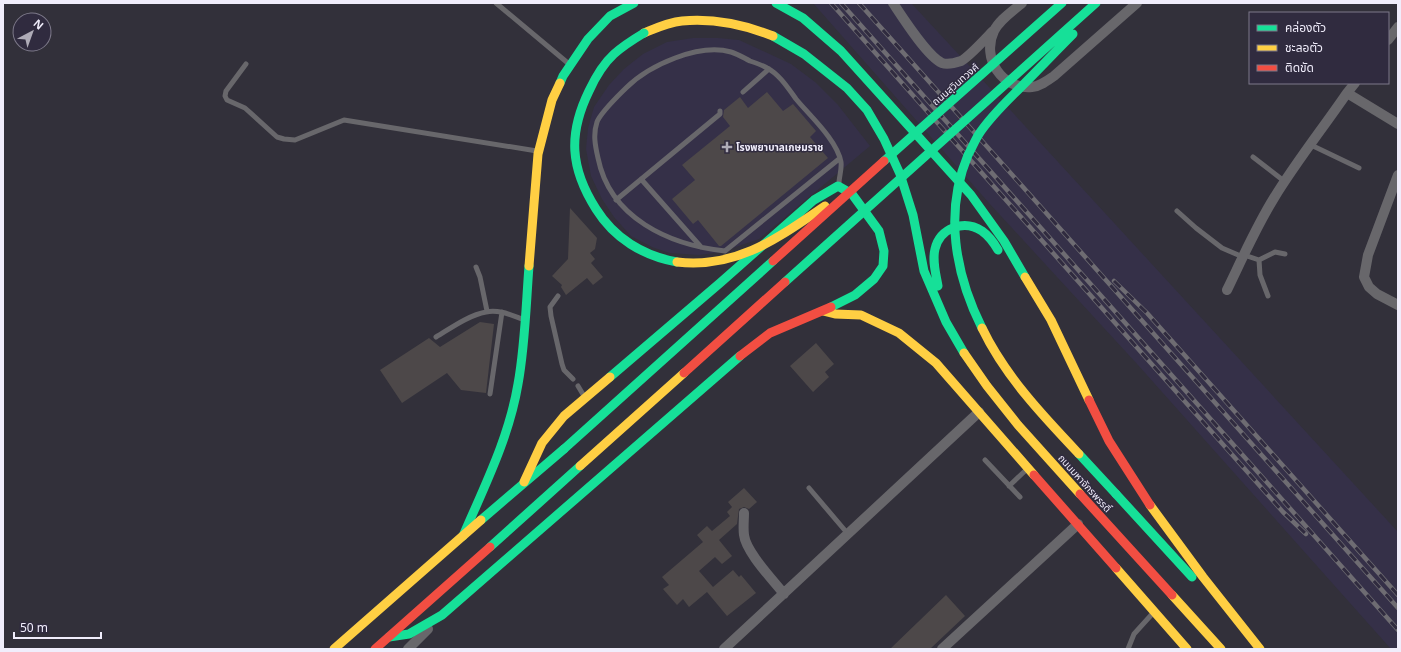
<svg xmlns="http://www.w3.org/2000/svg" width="1401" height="652" font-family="'Noto Sans','Noto Sans Thai',sans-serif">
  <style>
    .built { fill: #353048 }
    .building { fill: #4d4849 }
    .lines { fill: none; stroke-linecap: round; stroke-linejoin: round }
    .lane { stroke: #68676b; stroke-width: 5 }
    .street { stroke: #68676b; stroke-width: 10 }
    .fast { stroke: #16e098; stroke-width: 9 }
    .slow { stroke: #ffcf43; stroke-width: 9 }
    .jam { stroke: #f24e42; stroke-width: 9 }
    .rail-casing { stroke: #6e6c72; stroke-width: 4.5 }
    .rail { stroke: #302b3f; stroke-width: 3; stroke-dasharray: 9; stroke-linecap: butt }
    .fast-bridge { stroke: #16e098; stroke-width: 9 }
    .slow-bridge { stroke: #ffcf43; stroke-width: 9 }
    .jam-bridge { stroke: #f24e42; stroke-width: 9 }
    .poi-dot { fill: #aeabb7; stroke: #302b3f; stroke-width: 1.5 }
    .labels { text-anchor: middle; stroke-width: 3; stroke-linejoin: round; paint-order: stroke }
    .street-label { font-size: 10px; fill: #f0edfb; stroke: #302b3f }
    .poi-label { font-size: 10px; font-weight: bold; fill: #f0edfb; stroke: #302b3f; text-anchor: start }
  </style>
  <rect width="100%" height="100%" fill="#32303a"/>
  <path class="built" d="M 813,3 L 911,3 L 1014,114 L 1398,532 L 1398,649 L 1391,649 L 1138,365 L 989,203 Z
    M 693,38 L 718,38 L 739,40 L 791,64 L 815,82 L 838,105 L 870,146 L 759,239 L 721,252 L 699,255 L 670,253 L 652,247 L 631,236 L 614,217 L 602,199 L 591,176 L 586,149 L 588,128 L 594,107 L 609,85 L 624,69 L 643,54 L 667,42 Z"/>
  <path class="building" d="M 767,92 L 783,111 L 793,104 L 816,131 L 810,137 L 828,158 L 721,246 L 719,246 L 698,220 L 693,224 L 672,199 L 695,180 L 682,165 L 730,126 L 723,117 L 724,110 L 740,97 L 748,108 Z
    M 570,208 L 597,238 L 595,249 L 590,253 L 595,259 L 591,263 L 603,277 L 593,285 L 587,278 L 566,295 L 561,287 L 562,285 L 552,276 L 568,259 Z
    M 480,322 L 494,324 L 486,393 L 461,390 L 447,373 L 402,403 L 380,370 L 429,338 L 440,347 Z
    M 816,343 L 834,364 L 825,372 L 829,377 L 813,392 L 790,366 Z
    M 744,488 L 757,502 L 749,509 L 744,507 L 739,509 L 737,524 L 719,540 L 732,556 L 722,564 L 715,557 L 699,571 L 713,587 L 733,570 L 739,577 L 741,575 L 756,593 L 727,616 L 707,592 L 689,607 L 683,599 L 677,605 L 663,589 L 669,585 L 662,577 L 703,542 L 697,535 L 707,526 L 712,531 L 730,516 L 727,512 L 732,507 L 728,502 Z
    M 946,595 L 965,616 L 930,649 L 890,649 Z"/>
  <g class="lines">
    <path class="lane" d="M 496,3 L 569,64
      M 246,64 L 226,91 L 225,96 L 227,100 L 245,108 L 277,137 L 284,139 L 295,140 L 344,120 L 537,151
      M 743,92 L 769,69
      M 1311,145 L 1359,168
      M 1253,157 L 1284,181
      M 641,179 L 701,247
      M 839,183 C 839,177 842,169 841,162 C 837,140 810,116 796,99 C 788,88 779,74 767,68 C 762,65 756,63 750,61 C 744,58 738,54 731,52 C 699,43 649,65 626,88 C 618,96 601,112 597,122 C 593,134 595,145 598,158 C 610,218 669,245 725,251 L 839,159
      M 616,200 L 720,114 L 720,111
      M 1177,211 L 1196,228 L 1222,248 L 1243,257
      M 1244,255 L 1259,260 L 1275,252 L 1285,254
      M 1259,260 L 1260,275 L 1268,296
      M 476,267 L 480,277 L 487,311
      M 558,296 L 550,307 L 551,316 L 562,364 L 564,370 L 573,379
      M 436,337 C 451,328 469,315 486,312 C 498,309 511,315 522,319
      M 578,386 L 584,396
      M 490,394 L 502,312
      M 985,460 L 1020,497
      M 1009,486 L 1026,470
      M 809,488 L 848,534
      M 1128,649 L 1134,634 L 1153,613"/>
    <path class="street" d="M 893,3 C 903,18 927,56 942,63 C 948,65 955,63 961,61 C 969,57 985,39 993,31
      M 1022,3 C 1013,11 999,20 994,31 C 981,58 1002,90 1032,87 C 1040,86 1047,81 1054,76 L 1137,3
      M 1388,40 L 1398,27
      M 1355,83 L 1347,93 L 1398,124
      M 1398,175 L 1368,255 L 1364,277 L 1369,287 L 1377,294 L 1398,305
      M 1227,290 C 1242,259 1256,227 1274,198 C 1296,162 1323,128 1347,93
      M 744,513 C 744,520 743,528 744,535 C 746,552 773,580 784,594
      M 408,649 L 428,629
      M 724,649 L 979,412
      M 942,649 L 1078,524"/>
    <path class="fast" d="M 776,3 L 803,18 L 841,51 L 971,195 L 1004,241 L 1025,277
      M 773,36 L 804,54 L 847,88 L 867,110 L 884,139 L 900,174 L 913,215 L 924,271 L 946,322 L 964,353
      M 560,83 L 563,76 L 588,39 L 610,16 L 634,3
      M 938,286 C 936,274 932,261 935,249 C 940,228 964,219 982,231 C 989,236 994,243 998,250
      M 610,377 L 720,283 L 814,200 L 838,186 L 852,194 L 879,231 L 884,251 L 883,266 L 874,279 L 855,295 L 831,307
      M 1116,494 L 1192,577
      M 481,520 L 564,449
      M 463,536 C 484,487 509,438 518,384 C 525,346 526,305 529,266
      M 490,547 L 580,466
      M 389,637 L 409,634 L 442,615 L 740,356"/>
    <path class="slow" d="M 644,33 C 656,28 669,22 682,21 C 713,18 745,25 773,36
      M 529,266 L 538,154 L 552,100 L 560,83
      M 1025,277 L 1051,320 L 1089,400
      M 823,311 L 835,314 L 861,315 L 899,333 L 936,363 L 1034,475
      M 964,353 L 987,386 L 1018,425 L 1080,494
      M 524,482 L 542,443 L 564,416 L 610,377
      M 1150,505 L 1203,577 L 1260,649
      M 1116,568 L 1187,649
      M 1172,595 L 1221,649
      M 334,649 L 481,520"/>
    <path class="jam" d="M 740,356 L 770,333 L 831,307
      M 1089,400 L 1109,441 L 1150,505
      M 1034,475 L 1116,568
      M 1080,494 L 1172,595
      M 375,649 L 490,547"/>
    <g class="rail-casing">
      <path id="rail" d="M 831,3 L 1283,512 L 1306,534
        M 841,3 L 1398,630
        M 859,3 L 1398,608
        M 1114,281 L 1147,313 L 1398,595"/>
    </g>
    <use href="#rail" class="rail"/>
    <path class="fast-bridge" d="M 644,33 C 634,39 623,46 614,54 C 603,64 595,78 589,91 C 568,134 570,168 596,209 C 614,238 643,256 677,262
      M 884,161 L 1062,3
      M 785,282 L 1096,3
      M 982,328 C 955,274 944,212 968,155 C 972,148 975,140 979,134 C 990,117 1005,103 1020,88 C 1038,70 1055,52 1073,34
      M 564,449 L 773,261
      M 1079,454 L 1116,494"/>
    <path class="slow-bridge" d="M 677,262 C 737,269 778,238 825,206
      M 982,328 C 1005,376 1043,416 1079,454
      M 580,466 L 684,373"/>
    <path class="jam-bridge" d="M 773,261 L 884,161
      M 684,373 L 785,282"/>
  </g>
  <path class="poi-dot" d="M725 141h4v4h4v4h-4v4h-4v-4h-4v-4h4z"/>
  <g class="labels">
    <g class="street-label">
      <text transform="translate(955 84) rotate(-41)" y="4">ถนนสุวินทวงศ์</text>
      <text transform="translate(1085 483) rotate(48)" y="4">ถนนมหาจักรพรรดิ์</text>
    </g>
    <g class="poi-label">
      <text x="736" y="151">โรงพยาบาลเกษมราช</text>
    </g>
  </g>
  <rect width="1401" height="652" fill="none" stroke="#f0edfb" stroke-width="8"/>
  <rect x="1249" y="12" width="140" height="72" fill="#302b3f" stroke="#7d798a"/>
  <rect x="1257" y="25" width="20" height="6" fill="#16e098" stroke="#7d798a"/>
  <text x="1285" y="32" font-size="12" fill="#f0edfb">คล่องตัว</text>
  <rect x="1257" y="45" width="20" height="6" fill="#ffcf43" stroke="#7d798a"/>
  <text x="1285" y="52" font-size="12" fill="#f0edfb">ชะลอตัว</text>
  <rect x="1257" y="65" width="20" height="6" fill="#f24e42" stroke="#7d798a"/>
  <text x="1285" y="72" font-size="12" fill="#f0edfb">ติดขัด</text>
  <g transform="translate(32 32) rotate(41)"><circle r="19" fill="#302b3f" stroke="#7d798a"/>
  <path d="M0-3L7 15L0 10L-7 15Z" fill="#aeabb7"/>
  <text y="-6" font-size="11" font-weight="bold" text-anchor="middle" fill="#f0edfb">N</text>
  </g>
  <path d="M14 632v6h87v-6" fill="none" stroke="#f0edfb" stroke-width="2"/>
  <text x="20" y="632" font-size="12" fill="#f0edfb" stroke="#302b3f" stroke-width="3" paint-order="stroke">50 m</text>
</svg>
